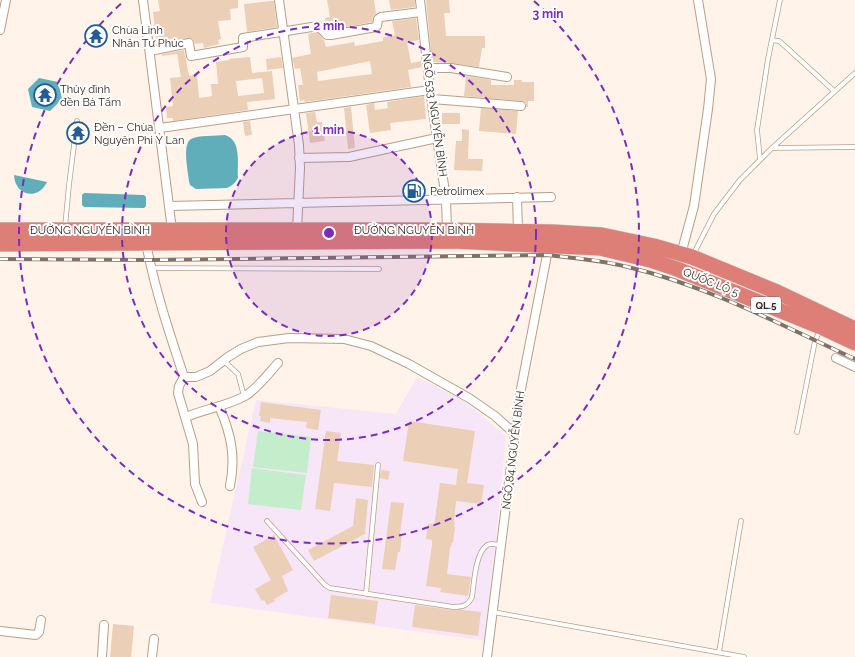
<svg xmlns="http://www.w3.org/2000/svg" width="855" height="657" font-family="Raleway,sans-serif">
  <style>
    .education { fill: #f6e6f8 }
    .green { fill: #c3edcb }
    .water { fill: #5faeba }
    .building { fill: #ebcfb7; fill-rule: evenodd }
    .lines { fill: none; stroke-linecap: round; stroke-linejoin: round }
    .lane-casing { stroke: #b99f87; stroke-width: 5.5 }
    .street-casing { stroke: #b99f87; stroke-width: 10 }
    .highway-casing { stroke: #d6d4d2; stroke-width: 16 }
    .lane { stroke: #fff; stroke-width: 4 }
    .street { stroke: #fff; stroke-width: 8 }
    .highway { stroke: #dd7f77; stroke-width: 15 }
    .rail-casing { stroke: #7e7269; stroke-width: 4 }
    .rail { stroke: #fff; stroke-width: 2.5; stroke-dasharray: 8; stroke-linecap: butt }
    .ring { fill: none; stroke: #7b2cbf; stroke-width: 2; stroke-dasharray: 7 5 }
    .labels { text-anchor: middle; stroke-width: 4; stroke-linejoin: round; paint-order: stroke }
    .shield { fill: #fff; stroke: #706862; stroke-width: 1 }
    .shield-label { font-size: 10px; font-weight: bold; fill: #32271e }
    .poi-label { font-size: 11px; fill: #32271e; stroke: #fff; text-anchor: start }
    .street-label { font-size: 11px; fill: #32271e; stroke: #fff }
    .centre { fill: #7b2cbf; stroke: #fff; stroke-width: 2 }
    .ring-label { font-size: 12px; text-anchor: middle; font-weight: bold; fill: #7b2cbf; stroke: #fff; stroke-width: 4; stroke-linejoin: round; paint-order: stroke }
  </style>
  <rect width="100%" height="100%" fill="#fff3ea"/>
  <path class="education" d="M 417,377 L 462,400 L 506,436 L 486,641 L 210,603 L 256,400 L 396,414 Z"/>
  <path class="green" d="M 258,431 L 311,437 L 307,473 L 253,467 Z
    M 252,468 L 306,475 L 301,510 L 248,504 Z"/>
  <path class="water" d="M 39,78 L 58,82 L 62,99 L 50,111 L 32,107 L 28,89 Z
    M 225,135 C 242,140 237,164 238,178 C 235,183 232,186 227,188 L 196,189 L 190,185 L 189,181 C 188,171 182,144 191,139 C 198,135 217,136 225,135 Z
    M 14,175 L 47,182 C 38,201 15,196 14,175 Z
    M 84,193 L 144,195 L 146,197 L 146,206 L 144,208 L 84,207 L 82,205 L 82,195 Z"/>
  <path class="building" d="M 158,0 L 238,0 L 238,8 L 230,9 L 231,20 L 218,21 L 221,39 L 218,40 L 219,44 L 204,48 L 203,43 L 195,44 L 193,39 L 188,38 L 157,44 L 153,12 L 160,11 Z
    M 327,0 L 374,0 L 376,14 L 373,16 L 372,22 L 329,30 L 327,27 L 325,18 L 330,17 Z
    M 389,0 L 415,0 L 415,7 L 391,10 Z
    M 426,0 L 449,0 L 450,13 L 444,13 L 446,36 L 485,36 L 485,48 L 482,48 L 479,67 L 452,63 L 432,62 Z
    M 271,1 L 274,1 L 277,27 L 247,32 L 244,4 Z
    M 416,18 L 419,40 L 407,42 L 411,63 L 421,61 L 422,67 L 408,70 L 411,87 L 305,102 L 304,100 L 300,101 L 298,85 L 303,85 L 300,68 L 295,69 L 292,58 L 311,54 L 308,34 L 317,32 L 324,40 L 326,47 L 354,42 L 355,46 L 383,41 L 383,37 L 395,35 L 392,21 ZM 370,61 L 372,74 L 318,81 L 317,72 Z
    M 184,50 L 189,76 L 197,75 L 199,98 L 212,96 L 211,84 L 218,84 L 216,62 L 229,60 L 229,59 L 250,57 L 252,73 L 272,71 L 275,99 L 247,102 L 248,110 L 173,121 L 173,118 L 167,118 L 166,107 L 173,106 L 170,78 L 181,77 L 177,54 L 162,56 L 162,54 ZM 262,78 L 264,93 L 238,96 L 236,81 Z
    M 281,57 L 283,68 L 267,70 L 266,59 Z
    M 466,76 L 491,80 L 491,85 L 514,85 L 514,80 L 522,80 L 522,82 L 534,82 L 534,101 L 528,101 L 528,107 L 526,107 L 526,103 L 521,101 L 464,96 Z
    M 41,89 L 50,91 L 48,100 L 39,99 Z
    M 424,96 L 426,119 L 390,123 L 391,130 L 370,133 L 366,105 L 374,103 L 375,110 L 388,108 L 387,102 Z
    M 351,107 L 355,148 L 348,149 L 344,108 Z
    M 481,108 L 518,111 L 516,134 L 479,131 Z
    M 315,112 L 317,122 L 322,122 L 325,141 L 310,143 L 306,113 Z
    M 442,113 L 460,113 L 460,124 L 442,124 Z
    M 250,121 L 252,135 L 245,136 L 243,122 Z
    M 462,129 L 469,130 L 468,159 L 483,159 L 482,171 L 454,170 L 456,141 L 462,141 Z
    M 261,402 L 321,410 L 318,430 L 306,428 L 307,422 L 270,418 L 270,423 L 260,421 L 261,416 L 259,416 Z
    M 409,421 L 475,431 L 467,483 L 484,485 L 481,504 L 456,501 L 454,522 L 455,522 L 454,527 L 455,527 L 453,543 L 452,543 L 450,548 L 447,574 L 471,577 L 468,596 L 440,592 L 441,588 L 426,586 L 432,545 L 432,540 L 426,539 L 428,524 L 434,524 L 435,519 L 440,483 L 456,485 L 458,469 L 403,461 Z
    M 326,431 L 341,433 L 337,461 L 374,465 L 372,487 L 334,483 L 330,511 L 315,509 Z
    M 381,470 L 390,471 L 388,480 L 380,478 Z
    M 356,498 L 368,500 L 365,534 L 314,561 L 308,550 L 353,526 Z
    M 391,502 L 404,503 L 400,534 L 402,534 L 400,552 L 398,552 L 395,570 L 382,569 Z
    M 274,535 L 293,570 L 282,576 L 288,591 L 274,599 L 275,601 L 267,605 L 264,600 L 262,601 L 255,589 L 271,580 L 253,547 Z
    M 331,595 L 378,601 L 375,624 L 328,618 Z
    M 415,605 L 452,610 L 463,610 L 481,612 L 478,636 L 412,627 Z
    M 113,624 L 134,626 L 131,657 L 110,657 Z"/>
  <g class="lines">
    <g class="lane-casing">
      <path id="lane" d="M 772,40 L 779,41 L 786,47 L 834,91
        M 772,148 L 855,147
        M 760,159 L 757,130 L 768,59 L 780,0
        M 65,227 L 69,185 L 77,121
        M 693,255 L 714,214 L 740,180 L 772,148 L 855,73
        M 151,268 L 379,269
        M 224,361 L 238,374 L 244,396
        M 797,432 L 815,341 L 820,330
        M 267,521 L 325,585 L 330,588 L 453,607 C 462,607 468,606 472,597 C 474,584 475,555 486,546 C 490,542 496,545 501,545
        M 366,594 L 378,465
        M 493,612 L 744,657
        M 719,652 L 741,521"/>
    </g>
    <g class="street-casing">
      <path id="street" d="M 143,0 L 172,230
        M 279,0 L 299,145 L 300,168 L 297,230
        M 420,0 L 430,90 L 446,199 L 447,230
        M 0,30 L 6,0
        M 150,51 L 189,43 L 191,56 L 243,47 L 243,38 L 318,26 L 327,35 L 331,35 L 376,27 L 377,26 L 378,19 L 381,17 L 421,12
        M 428,68 L 451,68 L 507,77
        M 432,99 L 521,106
        M 160,128 L 430,90
        M 299,158 L 349,157 L 437,138
        M 517,197 L 518,231
        M 169,206 L 551,197
        M 146,243 C 155,290 169,332 184,377 L 179,386 L 178,393 L 193,444 L 195,484 L 202,502
        M 681,254 L 694,206 L 708,109 L 711,79 L 698,0
        M 836,358 L 855,367
        M 184,377 L 196,377 L 210,371 L 228,357 L 241,349 L 258,342 L 289,338 L 344,339 L 371,346 L 409,364 L 469,398 L 495,416 L 515,434
        M 219,406 C 231,434 236,456 230,486
        M 186,417 C 205,409 227,406 245,396 C 258,388 268,374 278,363
        M 0,631 L 36,635 L 39,632 L 41,620
        M 102,657 L 104,625
        M 152,657 L 154,639
        M 487,657 L 520,394 L 547,255 L 551,245"/>
    </g>
    <g class="highway-casing">
      <path id="highway" d="M 0,230 L 447,230 L 553,232 L 602,235 L 654,246 L 692,257 L 777,292 L 855,329
        M 0,244 L 453,241 L 600,248 L 650,260 L 677,269 L 821,327 L 855,343"/>
    </g>
    <use href="#lane" class="lane"/>
    <use href="#street" class="street"/>
    <use href="#highway" class="highway"/>
    <g class="rail-casing">
      <path id="rail" d="M 0,259 L 149,260 L 547,255 C 574,258 601,260 628,267 C 708,286 781,325 855,359"/>
    </g>
    <use href="#rail" class="rail"/>
  </g>
  <circle cx="329" cy="233" r="103" fill="#7b2cbf" fill-opacity=".12"/>
  <g class="ring">
    <circle cx="329" cy="233" r="103"/>
    <circle cx="329" cy="233" r="207"/>
    <path d="M534 1A310 310 0 1 1 124 1"/>
  </g>
  <defs>
    <g id="temple-ring" transform="scale(1.15)"><circle r="9.5" fill="#fff" stroke="#215d94" stroke-width="1.5"/><path d="M0-6L5-2H3V0L6.5 2.5H4V6H1.5V3h-3V6H-4V2.5H-6.5L-3 0V-2H-5Z" fill="#215d94"/></g>
    <g id="fuel-ring" transform="scale(1.15)"><circle r="9.5" fill="#fff" stroke="#215d94" stroke-width="1.5"/><path d="M-5.5-6h7V0h2V4h1.3V-2.5L3-4.5l.8-.8L6-3V5H2.5V1h-1V6h-7ZM-4.2-4.7v3.2H.2V-4.7Z" fill="#215d94"/></g>
  </defs>
  <g fill-rule="evenodd">
    <use href="#temple-ring" x="96" y="36"/>
    <use href="#temple-ring" x="45" y="95"/>
    <use href="#temple-ring" x="78" y="133"/>
    <use href="#fuel-ring" x="414" y="191"/>
  </g>
  <g class="labels">
    <rect class="shield" x="751" y="297" width="30" height="16" rx="3"/>
    <g class="shield-label">
      <text x="766" y="309">QL.5</text>
    </g>
    <g class="poi-label">
      <text x="112" y="34">Chùa Linh<tspan x="112" dy="13">Nhân Tư Phúc</tspan></text>
      <text x="60" y="93">Thủy đình<tspan x="60" dy="13">đền Bà Tấm</tspan></text>
      <text x="94" y="131">Đền – Chùa<tspan x="94" dy="13">Nguyên Phi Ỷ Lan</tspan></text>
      <text x="430" y="195">Petrolimex</text>
    </g>
    <g class="street-label">
      <text transform="translate(435 115) rotate(82)" y="4">NGÕ 533 NGUYỄN BÌNH</text>
      <text x="90" y="234">ĐƯỜNG NGUYỄN BÌNH</text>
      <text x="414" y="234">ĐƯỜNG NGUYỄN BÌNH</text>
      <text transform="translate(711 282) rotate(22)" y="4">QUỐC LỘ 5</text>
      <text transform="translate(513 450) rotate(-83)" y="4">NGÕ 84 NGUYỄN BÌNH</text>
    </g>
  </g>
  <circle cx="329" cy="233" r="6" class="centre"/>
  <g class="ring-label">
    <text x="548" y="18">3 min</text>
    <text x="329" y="30">2 min</text>
    <text x="329" y="134">1 min</text>
  </g>
</svg>
